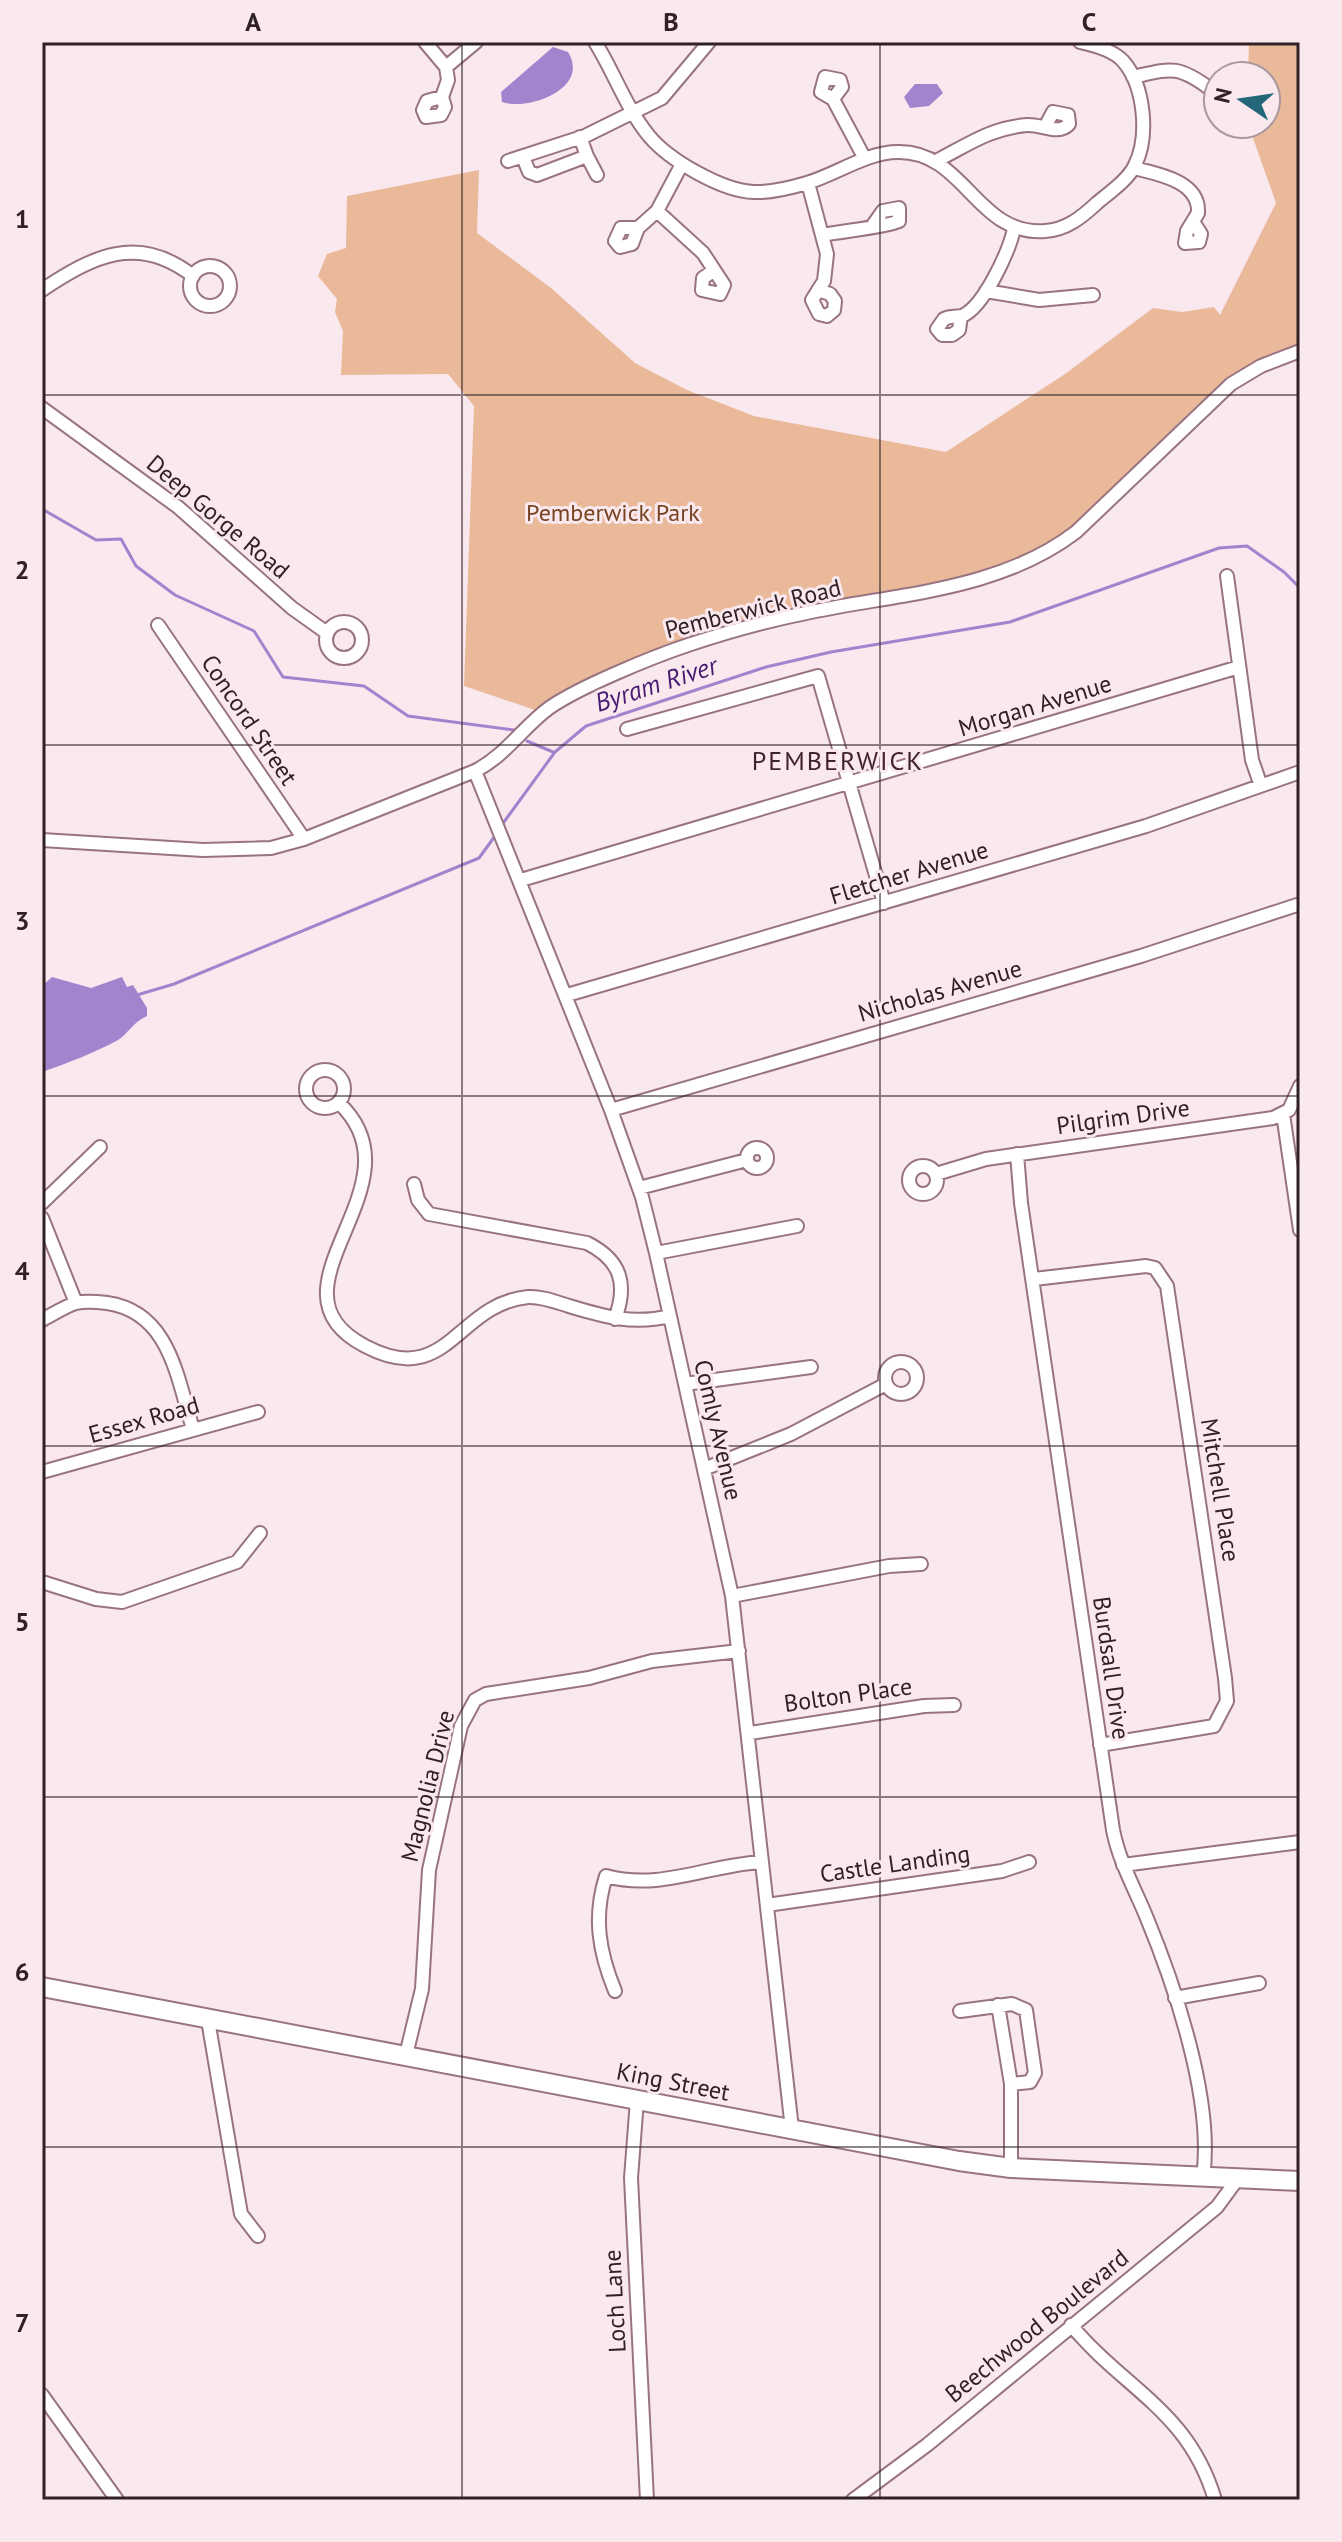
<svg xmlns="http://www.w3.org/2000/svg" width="1342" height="2542" font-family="'PT Sans',sans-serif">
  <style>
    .green { fill: #eab99a }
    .water { fill: #a283ce }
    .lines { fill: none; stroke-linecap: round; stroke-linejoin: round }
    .stream { stroke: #a283ce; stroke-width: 3 }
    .minor-casing { stroke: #997480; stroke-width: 16 }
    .secondary-casing { stroke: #997480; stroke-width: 22 }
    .minor { stroke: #fff; stroke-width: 12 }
    .secondary { stroke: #fff; stroke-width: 18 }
    .grid { fill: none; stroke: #302126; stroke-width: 2; stroke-opacity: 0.55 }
    .labels { text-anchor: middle; stroke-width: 6; stroke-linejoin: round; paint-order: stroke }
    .park-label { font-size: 24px; fill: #774421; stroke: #f9e8ed }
    .street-label { font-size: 24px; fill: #302126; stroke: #f9e8ed }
    .water-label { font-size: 26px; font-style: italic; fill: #481b73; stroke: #f9e8ed }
    .neighbourhood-label { font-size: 26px; letter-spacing: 2px; fill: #41232d; stroke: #f9e8ed }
    .neatline { fill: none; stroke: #302126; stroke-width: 3 }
    .grid-label { font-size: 26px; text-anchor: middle; font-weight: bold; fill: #302126 }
  </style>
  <rect width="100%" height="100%" fill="#f9e8ed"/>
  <path class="green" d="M 1249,42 L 1300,42 L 1300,343 L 1240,370 L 1205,398 L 1071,527 L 1046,546 L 1004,566 L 688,638 L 561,697 L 538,711 L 464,686 L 474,406 L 448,374 L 341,375 L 343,331 L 335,312 L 337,299 L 318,276 L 327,254 L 346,248 L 347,196 L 479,170 L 477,233 L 551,288 L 635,363 L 687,390 L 754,416 L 946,452 L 1065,374 L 1153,308 L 1182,312 L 1214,307 L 1220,315 L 1276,203 L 1248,124 L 1266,124 L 1266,76 L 1248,76 Z"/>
  <path class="water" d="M 553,47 L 568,52 C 591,89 527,111 502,102 L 501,92 Z
    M 915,84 L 937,84 L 943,93 L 929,106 L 910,108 L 904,97 Z
    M 52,977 L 91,988 L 122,977 L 127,987 L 133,985 L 147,1008 L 147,1016 C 132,1023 128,1034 118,1040 C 96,1052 68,1063 42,1072 L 42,986 Z"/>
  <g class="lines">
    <path class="stream" d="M 42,509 L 96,540 L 121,539 L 136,566 L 175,595 L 254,631 L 283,677 L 364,686 L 408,716 L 514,730
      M 527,741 L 553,752
      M 501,826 L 555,752 L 586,726 L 766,667 L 831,652 L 1010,622 L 1219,548 L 1247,546 L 1284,572 L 1300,588
      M 137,995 L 174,984 L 479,858 L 495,836"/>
    <g class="minor-casing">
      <path id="minor" d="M 425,42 L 446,67 L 448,80 L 442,97 L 445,107 L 441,115 L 426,117 L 423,110 L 427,101 L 442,97
        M 595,42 C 614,72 626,108 649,136 C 669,160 722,191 754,192 C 771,193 790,188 807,183 C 837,174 867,152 898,152 C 965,151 976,236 1045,231 C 1066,230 1082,217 1097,203 C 1109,193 1129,179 1135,165 C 1149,137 1145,86 1123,61 C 1113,50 1094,45 1080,42
        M 446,67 L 476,42
        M 1133,77 C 1169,69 1177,64 1209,88
        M 833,99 L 821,92 L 825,77 L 840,80 L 842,87 L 833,99 L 865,159
        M 587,156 L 597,175
        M 523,157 L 529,172 L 537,175 L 587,156 L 580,137
        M 938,160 C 969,144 991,128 1027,125 C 1042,124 1058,136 1069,124 L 1068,115 L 1053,112 L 1045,127
        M 508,161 L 585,136 L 662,98 L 709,42
        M 1134,168 C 1158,174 1200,181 1198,213 L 1187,231 L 1185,243 L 1199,242 L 1201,234 L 1194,223
        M 808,183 L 827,254 L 824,281 L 812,300 L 819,314 L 827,316 L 834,310 L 835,301 L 830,294 L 818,290
        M 657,211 L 682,164
        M 638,228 L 632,244 L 620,247 L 615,241 L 621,228 L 638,228 L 657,211 L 703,253 L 724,285 L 720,294 L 702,290 L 703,278 L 713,271
        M 823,235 C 841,231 887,227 899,221 L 899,208 L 883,211 L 873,225
        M190 286a20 20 0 1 1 40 0a20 20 0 1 1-40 0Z
        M 42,290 C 93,256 138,233 193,276
        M 986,291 L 1039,300 L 1093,295
        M 961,316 L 959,330 L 952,335 L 942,335 L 937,329 L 944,319 C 950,316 957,317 962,316 C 984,307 1009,251 1014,229
        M 42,408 L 178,507 L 292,608 L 327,633
        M 1227,576 L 1252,760 L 1260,783
        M326 640a18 18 0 1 1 36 0a18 18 0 1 1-36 0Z
        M 158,625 L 304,839
        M 627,729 L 818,676 L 884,903
        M 475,771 L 611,1110 L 642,1197 L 656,1253 L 732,1596 L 792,2129
        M 42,840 L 203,850 L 271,848 L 304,839 L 475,771 C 505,756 523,727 549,708 C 579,687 652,657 688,645 C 727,632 770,620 811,612 C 902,593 1000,590 1076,532 L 1231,384 L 1261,366 L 1300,351
        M 521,880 L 1239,667
        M 567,995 L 1146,826 L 1300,772
        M306 1089a19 19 0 1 1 38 0a19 19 0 1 1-38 0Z
        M 339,1103 C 427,1186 255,1289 365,1346 C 448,1390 456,1304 528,1297 C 541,1296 556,1302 569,1306 C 605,1317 634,1325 670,1316
        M 611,1110 L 1141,956 L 1300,904
        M 1283,1114 L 1300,1230
        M747 1158a10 10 0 1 1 20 0a10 10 0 1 1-20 0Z
        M 1017,1154 L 1021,1203 L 1113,1830 C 1119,1861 1134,1887 1146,1916 C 1175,1986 1214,2101 1203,2177
        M909 1180a14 14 0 1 1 28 0a14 14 0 1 1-28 0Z
        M 936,1174 L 986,1159 L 1273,1118 L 1289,1110 L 1300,1086
        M 414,1184 L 418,1200 L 429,1214 L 587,1243 C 621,1260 628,1284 615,1319
        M 639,1188 L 747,1160
        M 42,1203 L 100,1147
        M 42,1218 L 76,1303
        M 656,1253 L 797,1226
        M 1034,1279 L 1146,1266 L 1155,1268 L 1167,1286 L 1225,1678 L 1227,1701 L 1214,1726 L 1100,1745
        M 42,1320 C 52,1315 65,1306 76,1303 C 85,1301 98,1302 107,1303 C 170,1312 177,1378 193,1429
        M885 1378a16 16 0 1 1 32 0a16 16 0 1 1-32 0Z
        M 685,1384 L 811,1367
        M 704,1469 L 791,1434 L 886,1384
        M 42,1472 L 258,1412
        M 42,1582 L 96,1599 L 122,1602 L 237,1562 L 260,1533
        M 732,1596 L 889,1566 L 921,1564
        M 750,1733 L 924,1706 L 954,1705
        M 1123,1865 L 1300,1842
        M 767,1905 L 1002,1871 L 1029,1862
        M 615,1991 C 599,1952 593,1917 606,1876 C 660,1891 707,1865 762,1862
        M 1175,1998 L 1259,1983
        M 998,2005 L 1011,2084 L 1011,2168
        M 960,2011 L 1012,2004 L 1026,2010 L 1035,2073 L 1030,2082 L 1011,2084
        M 208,2020 L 241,2214 L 258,2236
        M 406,2055 L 422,1989 L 429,1870 L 461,1726 L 475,1700 L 486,1694 L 589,1678 L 652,1661 L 739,1651
        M 637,2100 L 631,2178 L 647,2500
        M 1071,2325 C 1125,2390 1189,2411 1215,2500
        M 42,2395 L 117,2500
        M 853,2500 L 927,2445 L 1217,2207 L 1239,2177"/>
    </g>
    <g class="secondary-casing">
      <path id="secondary" d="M 42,1987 L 959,2161 L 1011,2168 L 1300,2181"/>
    </g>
    <use href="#minor" class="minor"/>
    <use href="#secondary" class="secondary"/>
  </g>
  <path class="grid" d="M 462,42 L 462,2500M 880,42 L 880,2500M 42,395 L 1300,395M 42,745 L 1300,745M 42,1096 L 1300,1096M 42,1446 L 1300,1446M 42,1797 L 1300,1797M 42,2147 L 1300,2147"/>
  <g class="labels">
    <g class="park-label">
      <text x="613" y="521">Pemberwick Park</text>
    </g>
    <g class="street-label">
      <text transform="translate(218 517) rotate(40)" y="8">Deep Gorge Road</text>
      <text transform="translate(753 609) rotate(-14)" y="8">Pemberwick Road</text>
      <text transform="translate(1035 706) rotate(-17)" y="8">Morgan Avenue</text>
      <text transform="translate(249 720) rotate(56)" y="8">Concord Street</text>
      <text transform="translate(909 873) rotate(-17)" y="8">Fletcher Avenue</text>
      <text transform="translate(940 991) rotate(-16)" y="8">Nicholas Avenue</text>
      <text transform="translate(1123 1117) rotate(-8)" y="8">Pilgrim Drive</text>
      <text transform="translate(144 1420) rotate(-16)" y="8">Essex Road</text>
      <text transform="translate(718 1430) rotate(77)" y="8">Comly Avenue</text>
      <text transform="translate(1220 1490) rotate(81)" y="8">Mitchell Place</text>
      <text transform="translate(1111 1668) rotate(82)" y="8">Burdsall Drive</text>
      <text transform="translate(848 1695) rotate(-8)" y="8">Bolton Place</text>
      <text transform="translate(428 1786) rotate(-76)" y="8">Magnolia Drive</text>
      <text transform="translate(895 1864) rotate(-8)" y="8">Castle Landing</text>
      <text transform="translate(673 2082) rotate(11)" y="8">King Street</text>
      <text transform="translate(615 2301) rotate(-93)" y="8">Loch Lane</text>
      <text transform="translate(1037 2326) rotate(-39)" y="8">Beechwood Boulevard</text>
    </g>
    <g class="water-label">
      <text transform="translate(656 684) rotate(-18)" y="9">Byram River</text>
    </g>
    <g class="neighbourhood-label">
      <text x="838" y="770">PEMBERWICK</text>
    </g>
  </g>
  <rect width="1342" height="2542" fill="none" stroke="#f9e8ed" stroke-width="88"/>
  <g transform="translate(1242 100) rotate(283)"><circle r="38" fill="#f9e8ed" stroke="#a9989d" stroke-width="2"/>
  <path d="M0-6L14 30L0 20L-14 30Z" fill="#246779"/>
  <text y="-12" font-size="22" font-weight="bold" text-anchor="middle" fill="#302126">N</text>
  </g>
  <rect x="44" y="44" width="1254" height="2454" class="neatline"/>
  <g class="grid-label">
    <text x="253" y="31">A</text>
    <text x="671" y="31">B</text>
    <text x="1089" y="31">C</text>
    <text x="22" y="228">1</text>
    <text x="22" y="579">2</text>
    <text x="22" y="930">3</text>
    <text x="22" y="1280">4</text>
    <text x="22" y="1631">5</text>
    <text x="22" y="1981">6</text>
    <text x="22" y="2332">7</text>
  </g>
</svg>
